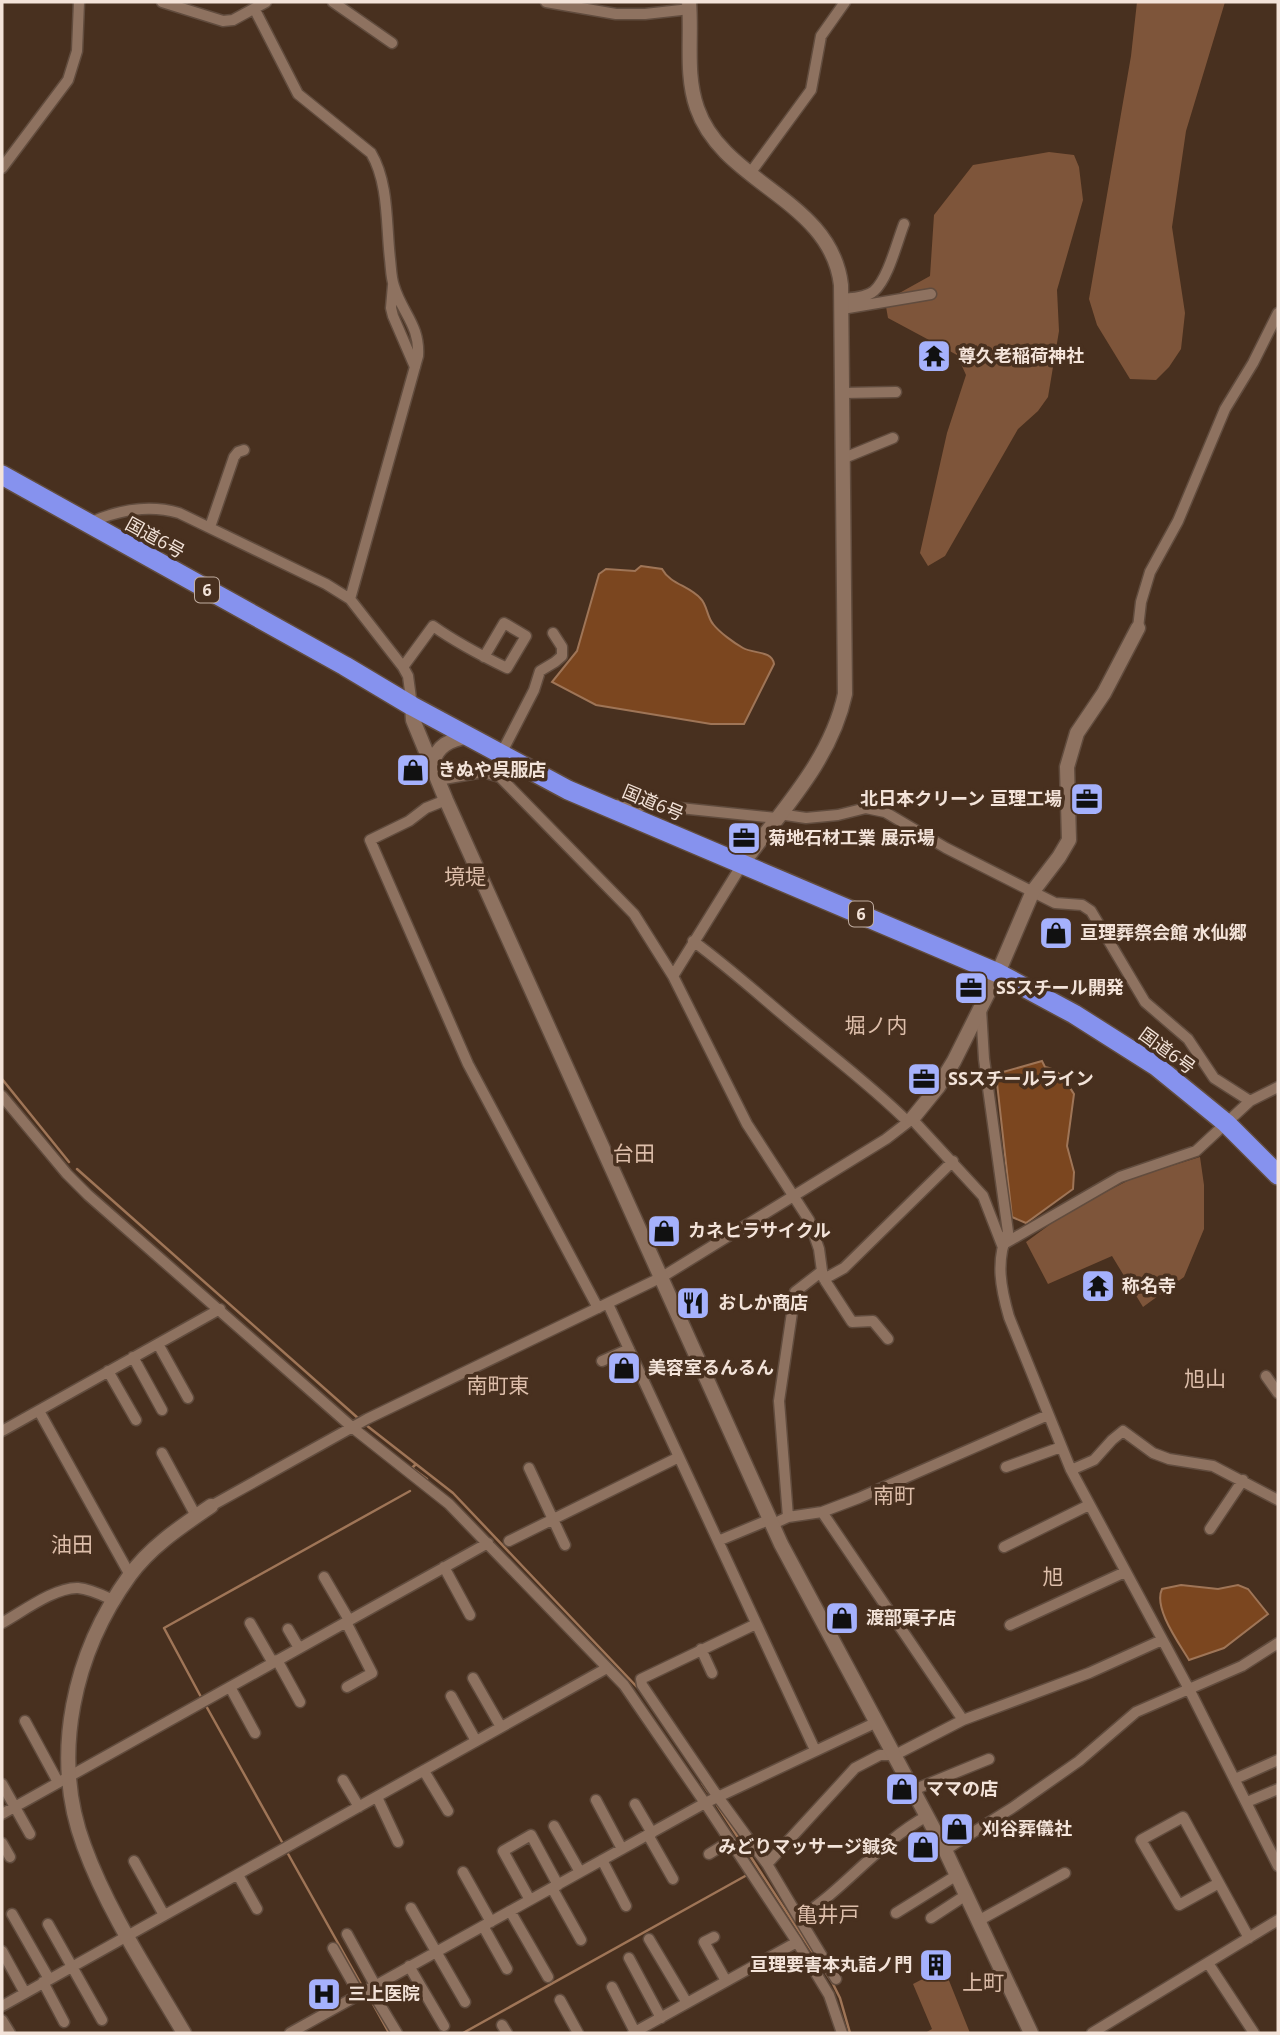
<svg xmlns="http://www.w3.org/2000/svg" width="1280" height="2035" font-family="'Open Sans','Noto Sans JP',sans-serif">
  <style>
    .green { fill: #7e553a }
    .water { fill: #7b461f; stroke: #9f7557; stroke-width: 2 }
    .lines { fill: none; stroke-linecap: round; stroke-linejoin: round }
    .stream { stroke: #9f7557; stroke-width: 2.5 }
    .street-casing { stroke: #614c3e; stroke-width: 13 }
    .secondary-casing { stroke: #614c3e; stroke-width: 17 }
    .highway-casing { stroke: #614c3e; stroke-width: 22 }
    .street { stroke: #8e7260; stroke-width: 10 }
    .secondary { stroke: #8e7260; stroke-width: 14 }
    .highway { stroke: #8692ee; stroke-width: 19 }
    .labels { text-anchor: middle; stroke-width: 7; stroke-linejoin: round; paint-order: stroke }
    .shield { fill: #48301f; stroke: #c0ada1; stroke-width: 2 }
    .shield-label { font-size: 16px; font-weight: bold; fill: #f3e3d9 }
    .poi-label { font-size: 18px; font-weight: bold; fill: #f3e3d9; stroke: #48301f; text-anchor: start }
    .street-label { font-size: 18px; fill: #f3e3d9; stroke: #48301f }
    .quarter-label { font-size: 21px; fill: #ddbeaa; stroke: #48301f }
  </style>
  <rect width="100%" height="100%" fill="#48301f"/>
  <path class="green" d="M 1137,2 L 1225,2 L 1186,131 L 1172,227 L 1185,313 L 1181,349 L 1169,367 L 1156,380 L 1130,379 L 1097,325 L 1089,299 L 1131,56 Z
    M 1049,152 L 1074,155 L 1079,167 L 1083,200 L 1057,290 L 1059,331 L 1048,397 L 1038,411 L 1018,429 L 945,556 L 928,566 L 920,553 L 947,433 L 966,375 L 957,355 L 888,318 L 885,301 L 930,276 L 934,215 L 973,165 Z
    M 1200,1157 L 1204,1185 L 1204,1229 L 1184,1277 L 1143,1307 L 1112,1256 L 1048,1284 L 1026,1242 L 1067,1212 L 1135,1177 Z
    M 944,1968 L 970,2033 L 925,2033 L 932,2029 L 913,1984 Z"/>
  <path class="water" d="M 641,566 L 662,569 C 670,584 690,586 701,599 C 707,605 707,617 713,624 C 719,632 734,643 743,648 C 753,654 772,650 774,664 L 744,724 L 711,724 L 596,705 L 552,682 L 577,651 L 599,574 L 606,569 L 635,571 Z
    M 1042,1061 L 1045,1067 C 1060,1069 1066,1082 1074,1094 L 1067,1146 L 1074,1172 L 1073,1189 L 1026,1223 L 1012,1217 L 996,1074 Z
    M 1181,1585 L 1218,1589 L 1238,1585 L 1248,1589 L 1268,1614 L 1224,1648 L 1189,1660 C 1179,1643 1153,1608 1162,1589 Z"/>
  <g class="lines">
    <path class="stream" d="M 2,1079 L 69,1162
      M 77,1169 L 359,1419
      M 366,1425 L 453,1493 L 637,1687
      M 416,1464 L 412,1468 L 427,1479
      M 201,1697 L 164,1628 L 410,1491
      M 205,1704 L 282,1842
      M 702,1783 L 708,1792
      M 717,1805 L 832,1982 L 840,1998 L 850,2033
      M 287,1852 L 362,1986
      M 368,1995 L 389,2033
      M 463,2033 L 747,1875"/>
    <g class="street-casing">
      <path id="street" d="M 162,2 L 223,21 L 233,20 L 266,2
        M 333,2 L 392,43
        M 546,2 L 616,14 L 645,14 L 690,9
        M 255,10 L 298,94 L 371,153 C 389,183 386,225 390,259 C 391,267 391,278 394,286 C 402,313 420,325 418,356 L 350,599
        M 2,168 L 68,80 L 77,51 L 79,2
        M 751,172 L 811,90 L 821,36 L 845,2
        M 393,285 L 391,308 L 393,316 L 415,367
        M 842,299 C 852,298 866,298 874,291 C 888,279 897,242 904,224
        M 842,309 L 931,294
        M 843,393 L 896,392
        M 844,458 L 893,438
        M 87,524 C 117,510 148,504 179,513 L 326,584 L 350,599 L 403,667 L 408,676 L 412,706
        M 210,527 L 234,457 L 238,452 L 244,450
        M 1138,628 L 1141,602 L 1150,572 L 1178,521 L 1225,409 L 1253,363 L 1278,313
        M 403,667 L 433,626 C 457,643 480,655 507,668 L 526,636 L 504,623 L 484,657
        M 501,754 L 534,690 L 540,671 L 555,662 L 562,656 L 562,647 L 553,633
        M 438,780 L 483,772 L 500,777 L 634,914 L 673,976 L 747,1124 L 809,1220 L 819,1249 L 822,1271 L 795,1292 L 779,1401 L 788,1517
        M 446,800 L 426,808 L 409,821 L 370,840 L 468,1064 L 598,1308
        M 617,805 L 670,807 L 776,818
        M 779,814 L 806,818 L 838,815 L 866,808 L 885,812 L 946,848 L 1055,903 L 1082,905 L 1091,911 L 1145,1002 L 1188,1039 L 1214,1078 L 1250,1101
        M 693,941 C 727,966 757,993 789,1020 C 829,1054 871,1085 908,1122
        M 673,976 L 743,863
        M 981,1009 L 984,1059 L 1008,1232 C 995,1261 1001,1289 1009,1317 L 1071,1470 L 1189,1689 L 1278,1866
        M 2,1096 L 67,1174 L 88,1195 L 353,1428 L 449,1504 L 624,1685 L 705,1803 L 797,1942 L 829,1995 L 842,2033
        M 1002,1245 L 1120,1177 L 1196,1151 L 1250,1101 L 1278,1087
        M 822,1271 L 824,1279 L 844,1268 L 953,1161
        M 824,1279 L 852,1322 L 873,1321 L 888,1339
        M 608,1304 L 815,1750
        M 158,1344 L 188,1398
        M 133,1357 L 162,1410
        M 602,1361 L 629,1349
        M 108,1371 L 136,1420
        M 1266,1376 L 1278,1393
        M 39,1411 L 130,1575
        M 2,1431 L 220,1309
        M 162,1453 L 196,1516
        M 1006,1467 L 1061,1447
        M 529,1468 L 565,1545
        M 1071,1470 L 1094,1460 L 1112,1440 L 1123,1431 L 1153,1453 L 1169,1459 L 1213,1466 L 1278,1500
        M 211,1506 L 367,1419 L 662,1277 L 886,1139 L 912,1119 L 983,1196 L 1002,1245
        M 822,1512 L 963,1720
        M 773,1524 L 788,1517 L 822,1512 L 859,1498 L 1048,1415
        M 1210,1529 L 1243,1480
        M 509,1541 L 679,1457
        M 718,1541 L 771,1519
        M 1004,1547 L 1089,1505
        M 444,1567 L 470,1615
        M 324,1577 L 349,1620
        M 346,1622 L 372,1673 L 347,1687
        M 2,1623 C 22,1612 55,1587 78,1588 C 91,1589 104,1596 115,1601
        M 250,1623 L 273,1663
        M 756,1624 L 641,1679 L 642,1685 L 718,1797 L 767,1864 L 855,1768 L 880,1755 L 895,1755 L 963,1720 L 1089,1673 L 1162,1640
        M 1010,1625 L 1125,1572
        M 288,1629 L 299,1648
        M 701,1649 L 712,1673
        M 277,1660 L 300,1702
        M 473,1678 L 501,1727
        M 230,1687 L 255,1733
        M 451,1696 L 476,1741
        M 25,1721 L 58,1782
        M 424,1771 L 448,1811
        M 1235,1779 L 1278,1760
        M 343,1780 L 359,1807
        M 2,1784 L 30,1834
        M 913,1790 L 989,1759
        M 377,1797 L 398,1842
        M 596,1800 L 622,1849
        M 1247,1802 L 1278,1789
        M 635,1804 L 652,1833
        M 2,1814 L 488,1543
        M 554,1826 L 580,1872
        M 648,1835 L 673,1879
        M 2,1843 L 10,1857
        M 945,1850 L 1012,1808 L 1079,1761 L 1136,1712 L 1242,1666 L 1278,1643
        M 709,1854 L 730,1841
        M 602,1860 L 626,1906
        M 134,1861 L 164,1915
        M 767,1864 L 799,1918 C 846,1888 878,1843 927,1816
        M 463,1872 L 491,1922
        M 238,1875 L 257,1909
        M 1219,1883 L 1179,1905 L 1141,1840 L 1183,1817 L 1249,1938
        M 552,1888 L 581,1940
        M 530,1900 L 503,1851 L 531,1835 L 558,1885
        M 411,1908 L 465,2002
        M 510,1911 L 548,1977
        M 896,1913 L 957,1875
        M 12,1914 L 49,1979
        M 799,1918 L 836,1979
        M 931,1918 L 966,1895
        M 978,1921 L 1065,1873
        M 48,1924 L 102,2020
        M 483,1926 L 507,1969
        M 347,1934 L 375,1985
        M 714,1937 L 704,1942 L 726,1981
        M 649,1939 L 687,2003
        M 333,1948 L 359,1994
        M 2,1951 L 25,1993
        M 629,1958 L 661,2018
        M 1208,1963 L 1254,2033
        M 409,1966 L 444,2026
        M 43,1982 L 64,2022
        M 612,1987 L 635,2032
        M 370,1988 L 397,2033
        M 560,2000 L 578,2033
        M 2,2006 L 607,1668
        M 2,2020 L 10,2033
        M 502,2025 L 507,2033
        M 290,2033 L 705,1803 L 877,1722
        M 633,2033 L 797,1942
        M 1092,2033 L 1278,1920"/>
    </g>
    <g class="secondary-casing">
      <path id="secondary" d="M 689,2 C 692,37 685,74 697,108 C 723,184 831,199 841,285 L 845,694 C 831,760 782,810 743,863
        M 412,706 L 413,720 L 446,800 L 781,1544 L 945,1850 L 1031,2033
        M 432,766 C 436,745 450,740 469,736
        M 912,1119 L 938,1087 L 954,1061 L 998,973 L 1033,891 L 1059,857 L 1069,840 L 1067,767 L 1077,733 L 1104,693 L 1138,628
        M 184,2033 C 149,1973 108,1912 84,1846 C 50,1755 74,1652 130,1575 C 151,1546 182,1526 211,1506"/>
    </g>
    <g class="highway-casing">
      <path id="highway" d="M 2,475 L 345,666 L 412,706 L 568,790 L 998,973 L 1074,1014 L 1156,1066 L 1226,1123 L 1278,1175"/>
    </g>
    <use href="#street" class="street"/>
    <use href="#secondary" class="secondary"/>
    <use href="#highway" class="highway"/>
  </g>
  <defs>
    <g id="temple-square" transform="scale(1.75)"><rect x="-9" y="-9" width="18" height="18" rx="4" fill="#a5b1fc" stroke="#48301f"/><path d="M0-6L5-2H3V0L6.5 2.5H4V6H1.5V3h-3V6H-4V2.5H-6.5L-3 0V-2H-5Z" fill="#111"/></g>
    <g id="shop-square" transform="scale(1.75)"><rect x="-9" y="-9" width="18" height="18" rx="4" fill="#a5b1fc" stroke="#48301f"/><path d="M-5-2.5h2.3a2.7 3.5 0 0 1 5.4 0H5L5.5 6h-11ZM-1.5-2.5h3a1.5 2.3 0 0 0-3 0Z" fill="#111"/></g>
    <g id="office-square" transform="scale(1.75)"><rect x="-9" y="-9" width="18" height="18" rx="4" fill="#a5b1fc" stroke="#48301f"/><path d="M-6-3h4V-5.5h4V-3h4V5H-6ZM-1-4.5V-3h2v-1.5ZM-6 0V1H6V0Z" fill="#111"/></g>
    <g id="restaurant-square" transform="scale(1.75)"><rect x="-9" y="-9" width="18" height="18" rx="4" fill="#a5b1fc" stroke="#48301f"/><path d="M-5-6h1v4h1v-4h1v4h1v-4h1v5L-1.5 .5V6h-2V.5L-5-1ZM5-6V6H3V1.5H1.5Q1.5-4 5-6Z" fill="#111"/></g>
    <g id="building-square" transform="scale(1.75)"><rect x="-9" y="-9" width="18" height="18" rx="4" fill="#a5b1fc" stroke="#48301f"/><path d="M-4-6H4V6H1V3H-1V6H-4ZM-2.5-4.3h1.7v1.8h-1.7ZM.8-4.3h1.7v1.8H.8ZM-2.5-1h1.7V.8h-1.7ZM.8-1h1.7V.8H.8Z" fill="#111"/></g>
    <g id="hospital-square" transform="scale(1.75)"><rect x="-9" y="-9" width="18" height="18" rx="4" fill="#a5b1fc" stroke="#48301f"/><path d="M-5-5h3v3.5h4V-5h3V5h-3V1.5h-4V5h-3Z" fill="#111"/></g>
  </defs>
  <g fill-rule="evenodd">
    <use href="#temple-square" x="934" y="356"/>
    <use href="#shop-square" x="413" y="770"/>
    <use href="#office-square" x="1087" y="799"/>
    <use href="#office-square" x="744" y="838"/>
    <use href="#shop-square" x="1056" y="933"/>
    <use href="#office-square" x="971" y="988"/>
    <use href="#office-square" x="924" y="1079"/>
    <use href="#shop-square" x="664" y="1231"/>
    <use href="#temple-square" x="1098" y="1286"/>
    <use href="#restaurant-square" x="693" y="1303"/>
    <use href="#shop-square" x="624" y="1368"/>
    <use href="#shop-square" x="842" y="1618"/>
    <use href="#shop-square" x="902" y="1789"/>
    <use href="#shop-square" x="957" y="1829"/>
    <use href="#shop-square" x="923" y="1847"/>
    <use href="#building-square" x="936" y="1965"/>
    <use href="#hospital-square" x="324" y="1994"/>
  </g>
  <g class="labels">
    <g class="shield">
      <rect x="195" y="577.5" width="24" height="25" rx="5"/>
      <rect x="849" y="901.5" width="24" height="25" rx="5"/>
    </g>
    <g class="shield-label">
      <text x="207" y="596">6</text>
      <text x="861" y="920">6</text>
    </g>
    <g class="poi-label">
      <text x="958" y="362">尊久老稲荷神社</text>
      <text x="438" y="776">きぬや呉服店</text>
      <text x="1062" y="805" text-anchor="end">北日本クリーン 亘理工場</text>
      <text x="768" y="844">菊地石材工業 展示場</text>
      <text x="1080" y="939">亘理葬祭会館 水仙郷</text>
      <text x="996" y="994">SSスチール開発</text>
      <text x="948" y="1085">SSスチールライン</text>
      <text x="688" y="1237">カネヒラサイクル</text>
      <text x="1122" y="1292">称名寺</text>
      <text x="718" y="1309">おしか商店</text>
      <text x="648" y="1374">美容室るんるん</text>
      <text x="866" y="1624">渡部菓子店</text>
      <text x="926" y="1795">ママの店</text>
      <text x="982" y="1835">刈谷葬儀社</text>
      <text x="898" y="1853" text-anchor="end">みどりマッサージ鍼灸</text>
      <text x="912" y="1971" text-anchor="end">亘理要害本丸詰ノ門</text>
      <text x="348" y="2000">三上医院</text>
    </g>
    <g class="street-label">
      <text transform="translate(155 538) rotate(29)" y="6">国道6号</text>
      <text transform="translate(653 803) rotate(23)" y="6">国道6号</text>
      <text transform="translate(1167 1051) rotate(36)" y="6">国道6号</text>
    </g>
    <g class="quarter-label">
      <text x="465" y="884">境堤</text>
      <text x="876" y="1033">堀ノ内</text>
      <text x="634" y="1161">台田</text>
      <text x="1205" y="1386">旭山</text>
      <text x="498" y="1393">南町東</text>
      <text x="894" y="1503">南町</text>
      <text x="72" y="1552">油田</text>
      <text x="1053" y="1584">旭</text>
      <text x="828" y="1922">亀井戸</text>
      <text x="983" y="1990">上町</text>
    </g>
  </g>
  <rect width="1280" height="2035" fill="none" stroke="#f3e3d9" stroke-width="7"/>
</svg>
